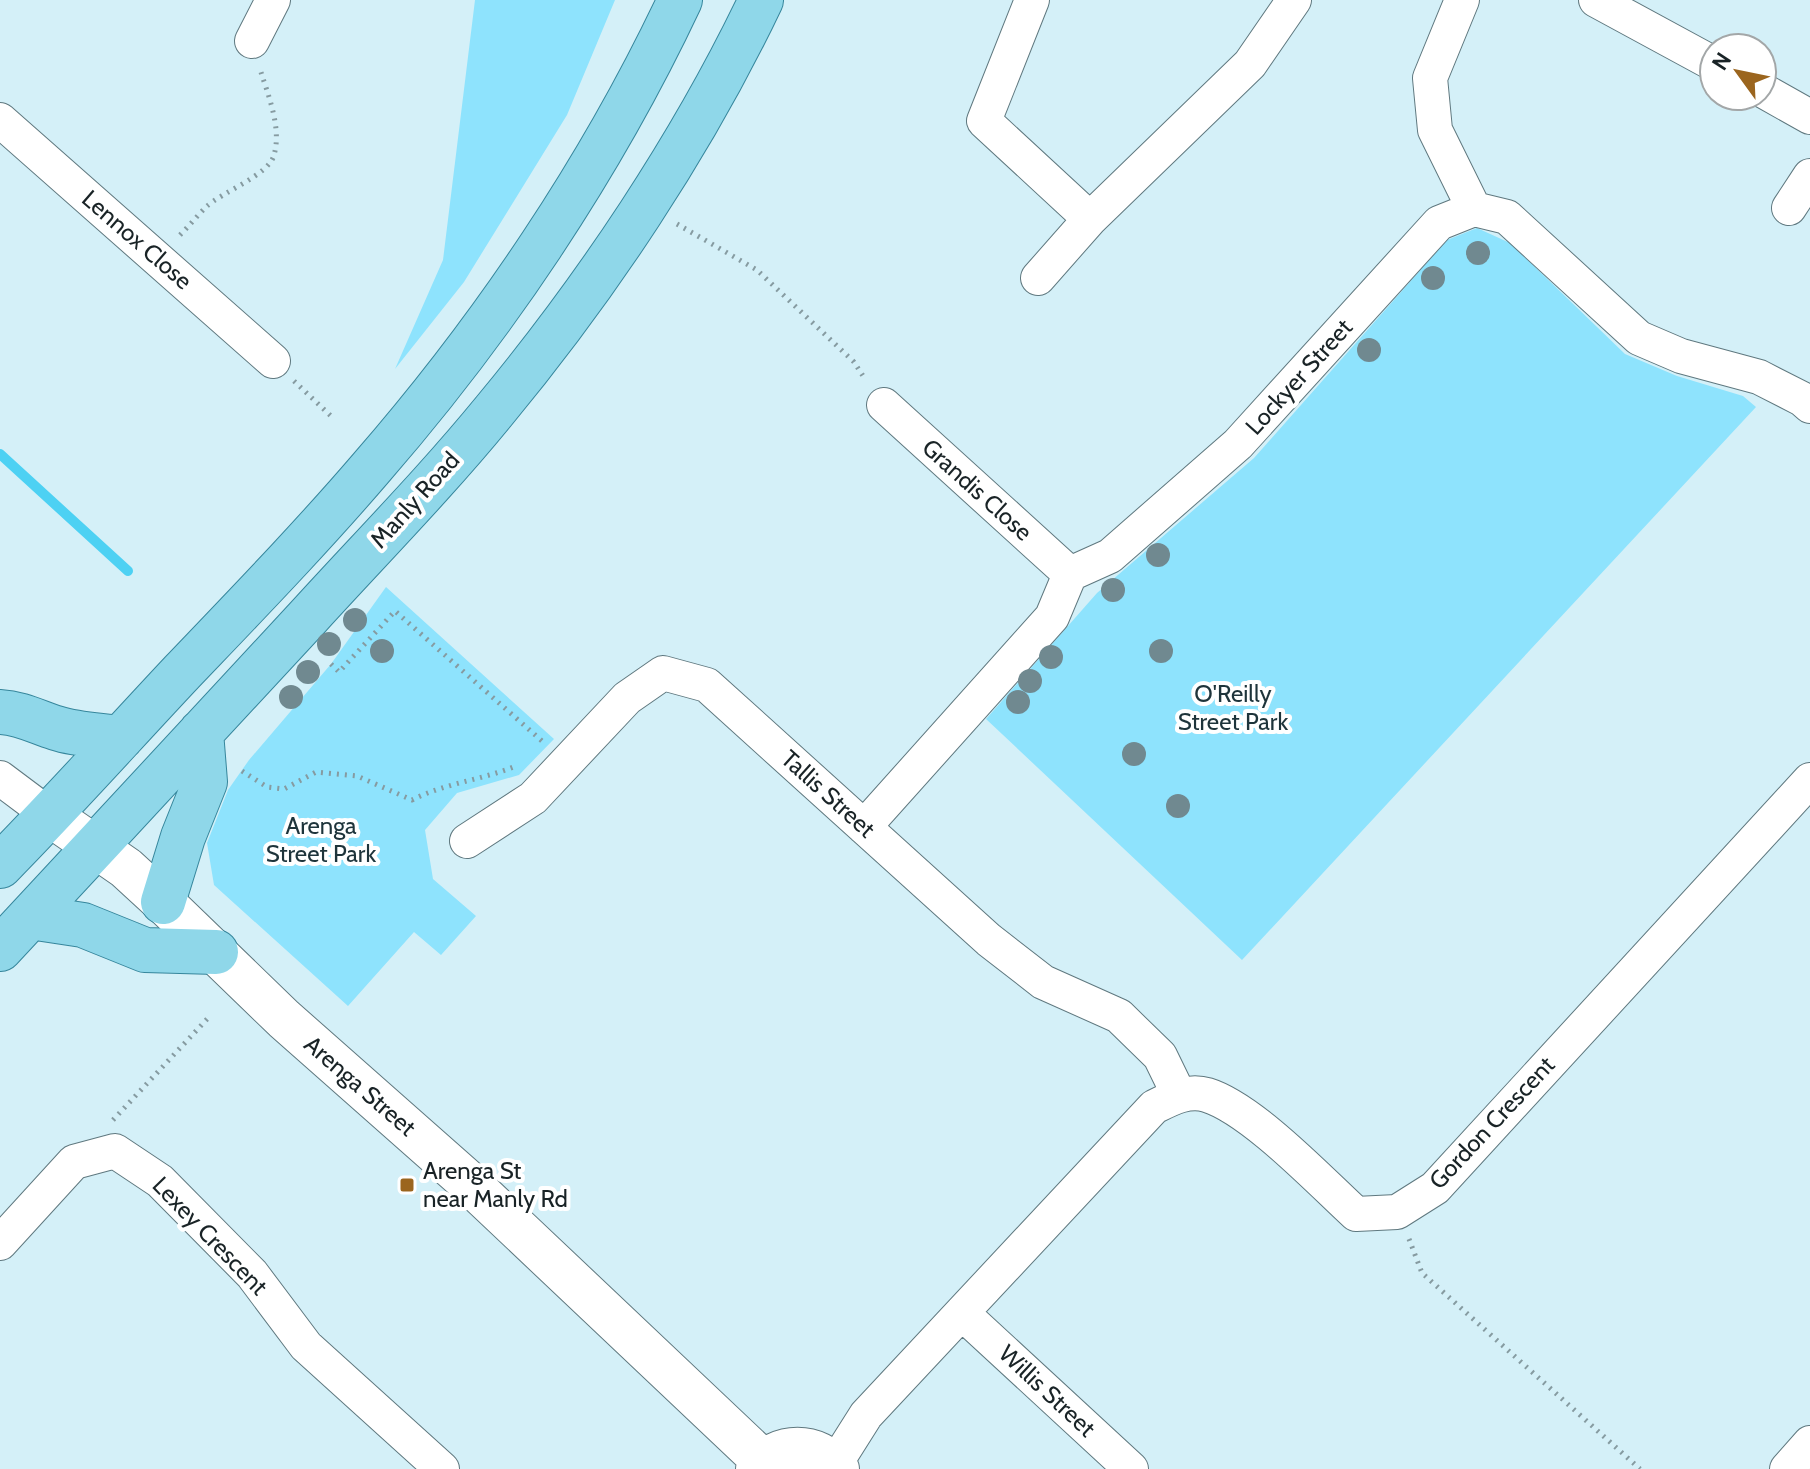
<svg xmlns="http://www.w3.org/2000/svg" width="1810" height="1469" font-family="Cabin,sans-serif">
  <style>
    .green { fill: #8ee3fd }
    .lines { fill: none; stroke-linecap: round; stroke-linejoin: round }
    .stream { stroke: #4dd1f3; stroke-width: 10 }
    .minor-casing { stroke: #5f787f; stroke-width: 36 }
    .tertiary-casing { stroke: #5f787f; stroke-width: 44 }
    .primary-casing { stroke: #36869c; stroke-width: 46 }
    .path { stroke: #869ba1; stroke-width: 5; stroke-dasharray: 2 6; stroke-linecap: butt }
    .minor { stroke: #fff; stroke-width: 34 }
    .tertiary { stroke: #fff; stroke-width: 42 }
    .primary { stroke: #8fd7e9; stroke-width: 44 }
    .tree { fill: #708990 }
    .poi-dot { fill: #9b651e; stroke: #fff; stroke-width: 3 }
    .labels { text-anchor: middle; stroke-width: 8; stroke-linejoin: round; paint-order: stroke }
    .street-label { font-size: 24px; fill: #192326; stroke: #fff }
    .park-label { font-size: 24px; fill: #1e343b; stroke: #fff }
    .poi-label { font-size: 24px; fill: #192326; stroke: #fff; text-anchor: start }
  </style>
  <rect width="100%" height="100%" fill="#d4f0f8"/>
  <path class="green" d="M 475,0 L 615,0 L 567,115 L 464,282 L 395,369 L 443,260 Z
    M 1477,228 L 1510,243 L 1625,354 L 1677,376 L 1743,396 L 1756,407 L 1242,960 L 986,719 L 1097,593 L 1254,458 L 1447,240 Z
    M 386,587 L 554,739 L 519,775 L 457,793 L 425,830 L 433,879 L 476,916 L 441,955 L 414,932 L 348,1006 L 214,885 L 207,843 L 228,790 L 249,760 L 331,664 Z"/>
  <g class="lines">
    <path class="stream" d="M 0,454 L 128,571"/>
    <g class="minor-casing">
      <path id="minor" d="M 1032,0 L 984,121 L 1090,219
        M 1462,0 L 1430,78 L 1435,130 L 1474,209
        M 1596,0 L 1714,64
        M 252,41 L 273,0
        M 1762,90 L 1810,117
        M 0,120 L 273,361
        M 1789,208 L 1810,176
        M 1038,278 L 1090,219 L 1250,64 L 1294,0
        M 884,405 L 1070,574
        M 0,778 L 48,814
        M 864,827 L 1052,617 L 1070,574 L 1110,556 L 1238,444 L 1439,223 L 1474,209 L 1507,217 L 1639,338 L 1681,356 L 1759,377 L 1802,399 L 1810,406
        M 467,841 L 533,798 L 627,698 L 663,673 L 707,685 L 989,940 L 1043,982 L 1119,1016 L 1160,1056 L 1179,1095
        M 0,1243 L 74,1162 L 115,1151 L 160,1181 L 252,1274 L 306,1346 L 442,1469
        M 962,1313 L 1131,1469
        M 835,1464 L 866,1415 L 1154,1107 C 1170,1099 1188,1089 1207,1095 C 1252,1109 1319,1180 1356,1214 L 1397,1212 L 1435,1188 L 1810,780
        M 1787,1469 L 1810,1443"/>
    </g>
    <g class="tertiary-casing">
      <path id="tertiary" d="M 48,814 L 126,868 L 163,902 L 284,1019 L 465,1179 L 763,1461
        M 757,1469 C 778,1442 817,1442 838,1469"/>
    </g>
    <g class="primary-casing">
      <path id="primary" d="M 0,712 C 21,713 37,722 56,728 C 77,735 99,735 121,738
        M 0,866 C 62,803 121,737 182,672 C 246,605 311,538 371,468 C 493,328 601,168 680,0
        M 163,902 L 183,837 L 205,782 L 201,732
        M 30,917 L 83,925 L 145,950 L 216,952
        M 0,949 C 103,838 207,727 309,616 C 371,548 436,482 494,411 C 596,288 692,145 761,0"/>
    </g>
    <path class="path" d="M 677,224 L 757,270 L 854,362 L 865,379
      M 180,235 C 189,226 197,216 206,207 C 222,192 269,175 274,155 C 282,128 268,95 260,69
      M 294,381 L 332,417
      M 331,664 L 339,672 L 395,611 L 542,741
      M 242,771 L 267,787 L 284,789 L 316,772 L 357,776 L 412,800 C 445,783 482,780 516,766
      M 113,1120 L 209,1017
      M 1409,1239 L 1422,1273 L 1640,1469"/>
    <use href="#minor" class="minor"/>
    <use href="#tertiary" class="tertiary"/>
    <use href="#primary" class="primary"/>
  </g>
  <g class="tree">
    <circle cx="1478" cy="253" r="12"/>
    <circle cx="1433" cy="278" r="12"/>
    <circle cx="1369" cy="350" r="12"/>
    <circle cx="1158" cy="555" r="12"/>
    <circle cx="1113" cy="590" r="12"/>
    <circle cx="355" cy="620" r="12"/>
    <circle cx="329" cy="644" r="12"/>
    <circle cx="382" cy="651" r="12"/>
    <circle cx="1161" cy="651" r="12"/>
    <circle cx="1051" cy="657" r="12"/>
    <circle cx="308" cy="672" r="12"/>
    <circle cx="1030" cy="681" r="12"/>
    <circle cx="291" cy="697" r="12"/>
    <circle cx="1018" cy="702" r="12"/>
    <circle cx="1134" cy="754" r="12"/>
    <circle cx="1178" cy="806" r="12"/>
  </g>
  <rect class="poi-dot" x="399" y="1177" width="16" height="16" rx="4"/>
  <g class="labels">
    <g class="street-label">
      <text transform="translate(137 240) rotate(41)" y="8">Lennox Close</text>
      <text transform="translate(1299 377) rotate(-48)" y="8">Lockyer Street</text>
      <text transform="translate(977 490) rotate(42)" y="8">Grandis Close</text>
      <text transform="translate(415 500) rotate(-48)" y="8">Manly Road</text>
      <text transform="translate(828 794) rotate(42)" y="8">Tallis Street</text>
      <text transform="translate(360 1086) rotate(41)" y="8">Arenga Street</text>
      <text transform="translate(1492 1123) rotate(-47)" y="8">Gordon Crescent</text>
      <text transform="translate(210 1236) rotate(46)" y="8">Lexey Crescent</text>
      <text transform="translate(1047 1391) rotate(43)" y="8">Willis Street</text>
    </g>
    <g class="park-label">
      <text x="1233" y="702">O'Reilly<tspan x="1233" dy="28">Street Park</tspan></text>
      <text x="321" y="834">Arenga<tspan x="321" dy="28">Street Park</tspan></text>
    </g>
    <g class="poi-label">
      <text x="423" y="1179">Arenga St<tspan x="423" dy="28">near Manly Rd</tspan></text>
    </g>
  </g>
  <g transform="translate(1738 72) rotate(303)"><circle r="38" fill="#ffffff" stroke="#a3a7a8" stroke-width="2"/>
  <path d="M0-6L14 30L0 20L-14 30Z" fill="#9b651e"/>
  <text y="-12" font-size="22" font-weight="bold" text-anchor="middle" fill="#192326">N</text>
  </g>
</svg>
